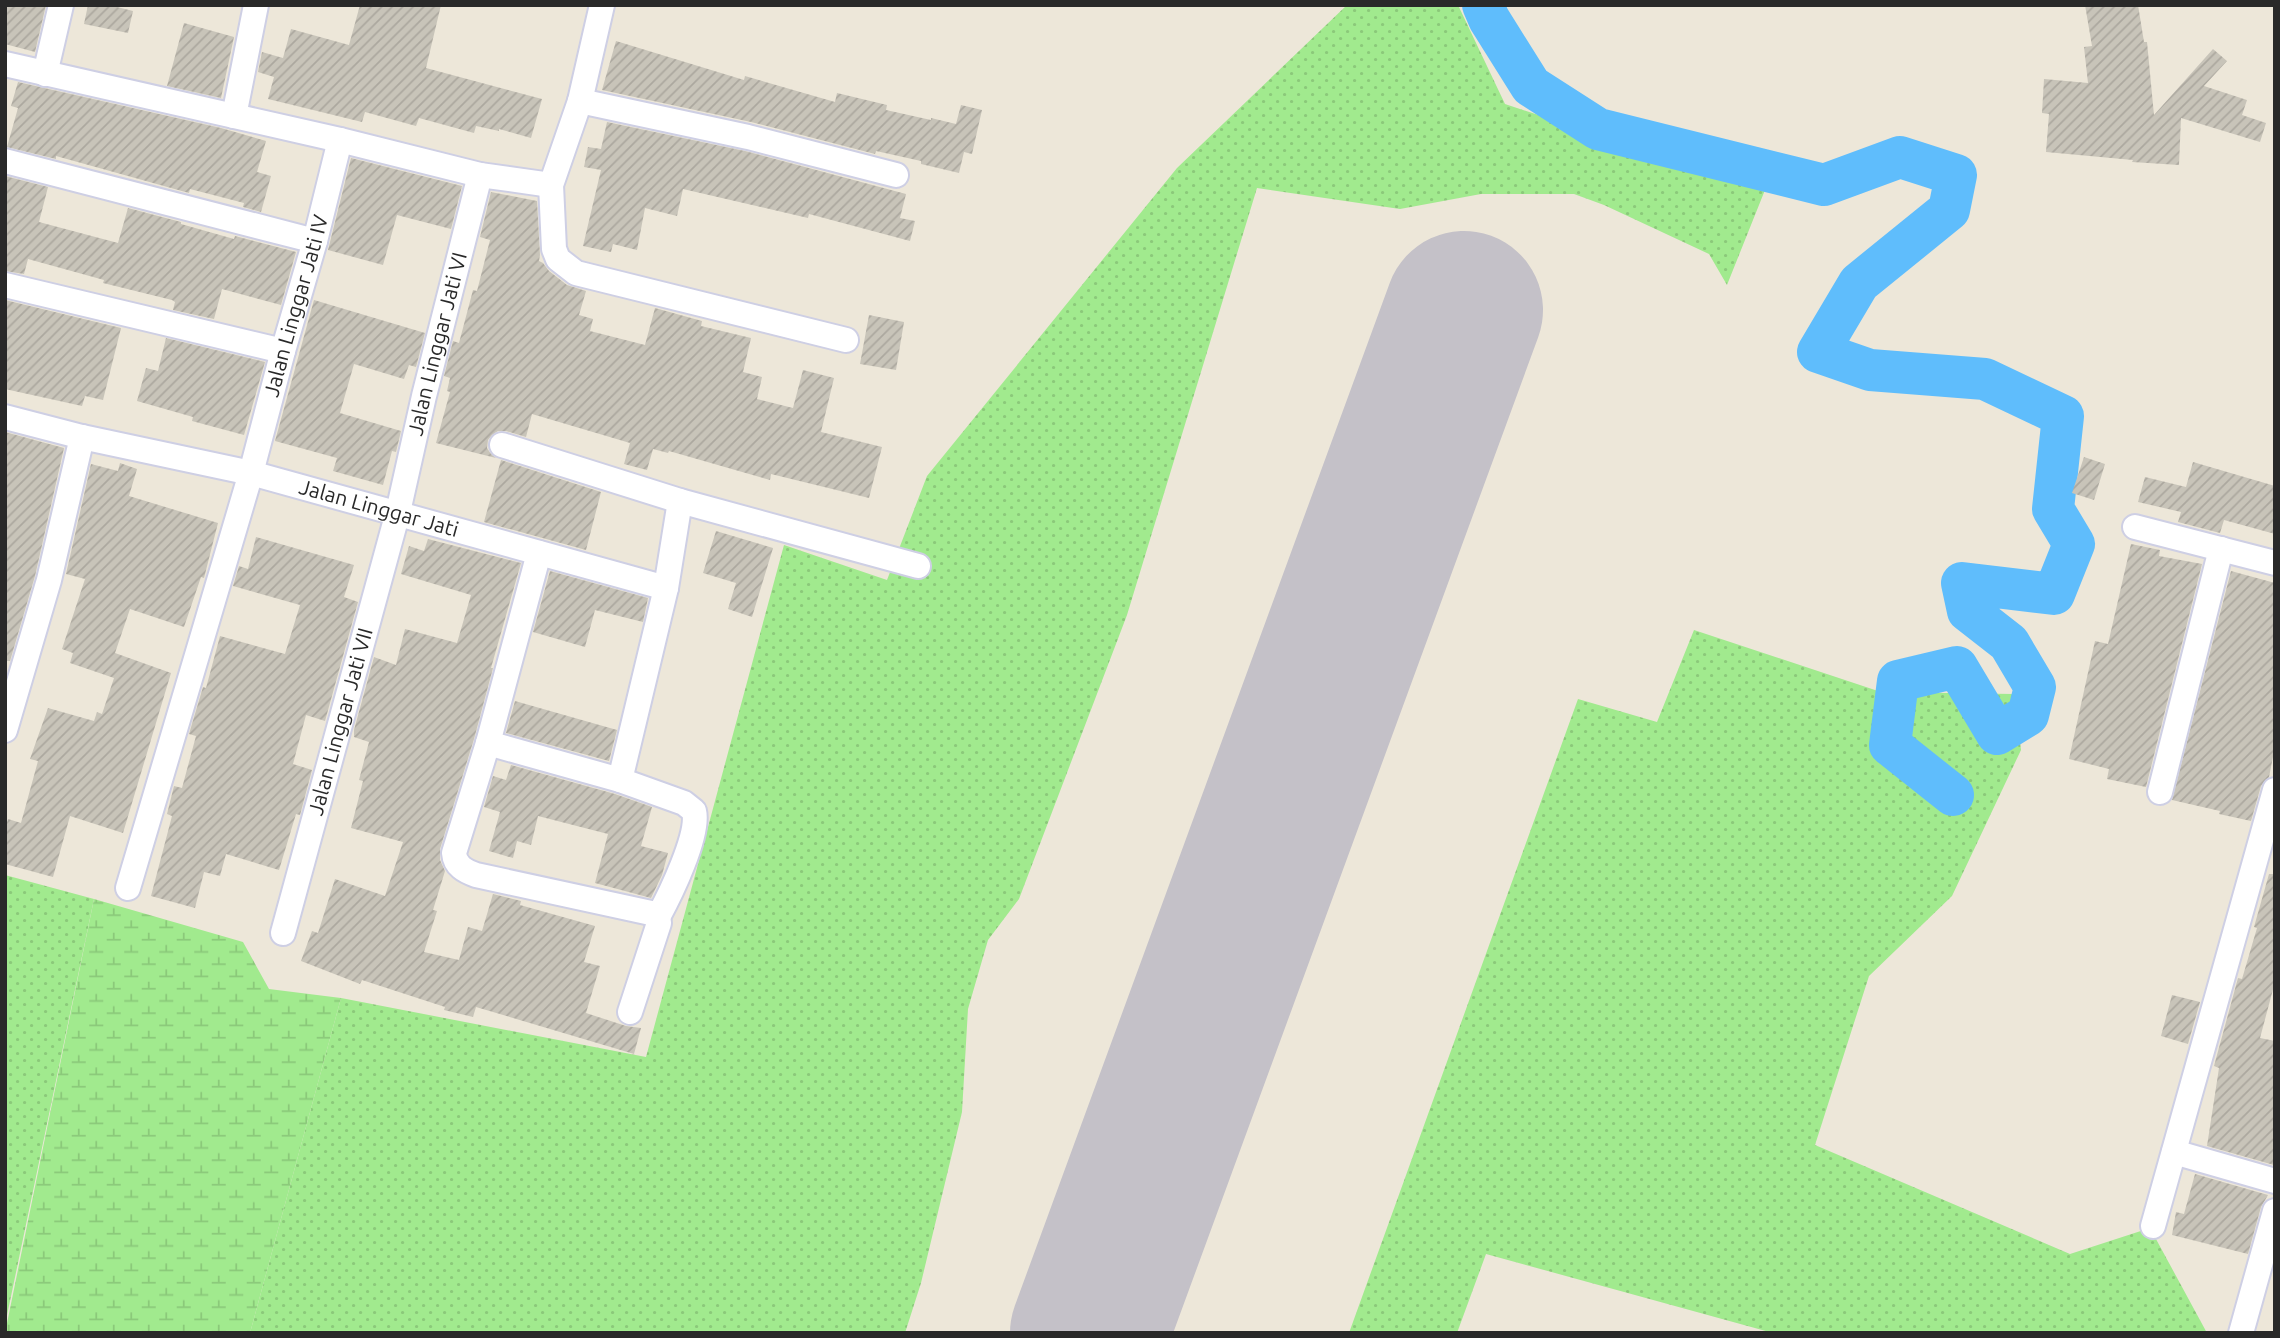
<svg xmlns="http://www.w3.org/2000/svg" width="2280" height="1338" font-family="Ubuntu,sans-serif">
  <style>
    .grass { fill: url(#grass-dots) }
    .wetland { fill: url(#wetland-marsh) }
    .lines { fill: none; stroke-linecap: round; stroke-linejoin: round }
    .river { stroke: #5fbdfc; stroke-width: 42 }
    .runway { stroke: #c4c1c8; stroke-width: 158 }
    .building { fill: url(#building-hatch) }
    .minor-casing { stroke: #cecfe4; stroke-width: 28 }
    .minor { stroke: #fff; stroke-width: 24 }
    .labels { text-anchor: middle; stroke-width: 7; stroke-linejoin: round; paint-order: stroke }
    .street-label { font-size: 21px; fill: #292929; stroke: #fff }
  </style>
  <defs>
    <pattern id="grass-dots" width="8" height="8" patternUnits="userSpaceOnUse" patternTransform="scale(1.75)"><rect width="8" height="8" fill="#a1ea8e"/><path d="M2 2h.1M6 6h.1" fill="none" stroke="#8bc97a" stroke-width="1.8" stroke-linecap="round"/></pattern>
    <pattern id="wetland-marsh" width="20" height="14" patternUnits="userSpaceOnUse" patternTransform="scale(1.75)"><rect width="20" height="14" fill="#a1ea8e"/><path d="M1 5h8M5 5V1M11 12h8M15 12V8" fill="none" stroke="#8bc97a"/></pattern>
    <pattern id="building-hatch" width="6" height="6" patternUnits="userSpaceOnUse" patternTransform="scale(1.75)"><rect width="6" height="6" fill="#c8c4b9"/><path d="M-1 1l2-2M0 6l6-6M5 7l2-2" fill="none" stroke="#aca89f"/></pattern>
  </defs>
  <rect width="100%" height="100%" fill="#ede7d9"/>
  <path class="grass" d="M 1347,5 L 1458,5 L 1505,104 L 1765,190 L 1727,285 L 1709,254 L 1604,205 L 1574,194 L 1481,194 L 1400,209 L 1257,188 L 1127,615 L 1019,899 L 988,940 L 968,1009 L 962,1112 L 921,1283 L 905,1333 L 250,1333 L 341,998 L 646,1057 L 784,545 L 887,580 L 927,476 L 1177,168 Z
    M 1694,630 L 1881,692 L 2014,694 L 2021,750 L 1952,896 L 1869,976 L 1815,1145 L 2070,1254 L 2150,1228 L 2207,1333 L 1773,1333 L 1486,1254 L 1457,1333 L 1349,1333 L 1578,699 L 1657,722 Z
    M 5,875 L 94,899 L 5,1325 Z"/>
  <path class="wetland" d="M 94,899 L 243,942 L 269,989 L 341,998 L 250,1333 L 5,1333 Z"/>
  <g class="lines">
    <path class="river" d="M 1483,5 L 1489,19 L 1531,86 L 1598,129 L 1824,185 L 1900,157 L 1956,175 L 1949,210 L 1859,283 L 1818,352 L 1870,370 L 1985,379 L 2063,416 L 2053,509 L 2074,544 L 2054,594 L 1962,583 L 1968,611 L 2009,643 L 2035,687 L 2028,715 L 1997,734 L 1957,667 L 1898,681 L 1890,745 L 1953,795"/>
    <path class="runway" d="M 1089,1333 L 1464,310"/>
  </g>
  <path class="building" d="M 5,5 L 46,5 L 35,52 L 5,44 Z
    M 88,5 L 109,5 L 133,11 L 128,33 L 84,24 Z
    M 360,5 L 441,5 L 426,68 L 542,99 L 531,138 L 499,129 L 499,131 L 476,126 L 474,133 L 419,118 L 416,126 L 365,112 L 362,122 L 268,99 L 274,77 L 258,72 L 262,52 L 283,58 L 291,29 L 349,45 Z
    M 2085,5 L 2138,5 L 2144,42 L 2147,42 L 2154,115 L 2213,49 L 2227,61 L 2204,86 L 2247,100 L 2242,115 L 2266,123 L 2260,142 L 2181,118 L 2179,165 L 2132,162 L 2133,160 L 2046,152 L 2049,114 L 2042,113 L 2044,79 L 2088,83 L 2084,47 L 2092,46 Z
    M 184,23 L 234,37 L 221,98 L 167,86 Z
    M 616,41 L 744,80 L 745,76 L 835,102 L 837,93 L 887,105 L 886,110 L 931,120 L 931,118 L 956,124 L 961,105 L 982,110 L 972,154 L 964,152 L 959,173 L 921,164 L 921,161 L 876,151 L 875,154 L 751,122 L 602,90 Z
    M 18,82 L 221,128 L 266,141 L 257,172 L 271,176 L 261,212 L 243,207 L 244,203 L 190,189 L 189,193 L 56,156 L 56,159 L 7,147 L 18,108 L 11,106 Z
    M 607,122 L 745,151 L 906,194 L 900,218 L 915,221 L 910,241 L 809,214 L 808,218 L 683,189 L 677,216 L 645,208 L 637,250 L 613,244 L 611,252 L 583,246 L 601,170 L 584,167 L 588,147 L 601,149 Z
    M 351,158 L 462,186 L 451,229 L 397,215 L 383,265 L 328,250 Z
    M 5,176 L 48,187 L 39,222 L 118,243 L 128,208 L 181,222 L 181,224 L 234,239 L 235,236 L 296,252 L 281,305 L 222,289 L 214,319 L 173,310 L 175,302 L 172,300 L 103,283 L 104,280 L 28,259 L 24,274 L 5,271 Z
    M 491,192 L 537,201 L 540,255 L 539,261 L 543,263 L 549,271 L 567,285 L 586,291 L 579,315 L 593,319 L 590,331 L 645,345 L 655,308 L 702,321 L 701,326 L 751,338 L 743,372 L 762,377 L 757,399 L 793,408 L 803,370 L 834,378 L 821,432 L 882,447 L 869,498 L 771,474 L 770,480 L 669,451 L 668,453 L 653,449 L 647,470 L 624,464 L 630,443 L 532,414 L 526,437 L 506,431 L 498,431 L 492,435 L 488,440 L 487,448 L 491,454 L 496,458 L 436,443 L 450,392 L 447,391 L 450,378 L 444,376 L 453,341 L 459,343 L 473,290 L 477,291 L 490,240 L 480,237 Z
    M 5,300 L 121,328 L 103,400 L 85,396 L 82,406 L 5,389 Z
    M 314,300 L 425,333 L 416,367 L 409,365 L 404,379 L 354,364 L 340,413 L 401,431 L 396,452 L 392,451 L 383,485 L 333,471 L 337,458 L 275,441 Z
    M 869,315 L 904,322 L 896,370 L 860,364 Z
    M 166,338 L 265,362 L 244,435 L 192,421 L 193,417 L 137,401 L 146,368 L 158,371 Z
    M 5,432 L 64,448 L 35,576 L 10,661 L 5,661 Z
    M 2084,457 L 2105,464 L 2094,500 L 2072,493 Z
    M 501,460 L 601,492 L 586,550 L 484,522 Z
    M 2193,462 L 2275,486 L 2275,534 L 2224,520 L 2220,533 L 2178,522 L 2181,512 L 2138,502 L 2145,477 L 2186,487 Z
    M 120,463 L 137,469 L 129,496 L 218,523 L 204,578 L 201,577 L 184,627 L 130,609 L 115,653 L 171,673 L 123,833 L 70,816 L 53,877 L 5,864 L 5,830 L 8,819 L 21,823 L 38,761 L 30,759 L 48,708 L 94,721 L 97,712 L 102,714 L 114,678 L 70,663 L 73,653 L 62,649 L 85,579 L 66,574 L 91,464 L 118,471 Z
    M 716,531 L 773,548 L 752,617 L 728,609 L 736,583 L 703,573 Z
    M 256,537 L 354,565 L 344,597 L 358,602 L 325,721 L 306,715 L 293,764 L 312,770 L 300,815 L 296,814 L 279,870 L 226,854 L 220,876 L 204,872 L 195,908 L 151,896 L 172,816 L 167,814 L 174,786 L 182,788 L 196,736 L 189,734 L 203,687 L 206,688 L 220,636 L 285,654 L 300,605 L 233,586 L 239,566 L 248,569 Z
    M 428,539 L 521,563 L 491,668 L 493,668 L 474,739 L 440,849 L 440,860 L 445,871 L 433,910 L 437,911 L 424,952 L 459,960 L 468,927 L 482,931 L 493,894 L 521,901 L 520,905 L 595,926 L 584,962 L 600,966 L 586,1013 L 626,1026 L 641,1028 L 634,1054 L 476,1007 L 473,1017 L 444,1010 L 445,1007 L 362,980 L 360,984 L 301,961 L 312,931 L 318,933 L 335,879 L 385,896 L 403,842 L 351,828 L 363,781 L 359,780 L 369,742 L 354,737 L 354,730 L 374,657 L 396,665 L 405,629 L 457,643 L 471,595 L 401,574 L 409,546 L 424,551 Z
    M 2131,544 L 2160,550 L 2159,556 L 2202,564 L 2146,787 L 2107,779 L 2109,769 L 2069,759 L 2095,641 L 2108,644 Z
    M 550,571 L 648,598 L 643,622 L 595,610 L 585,647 L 533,632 Z
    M 2231,571 L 2275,583 L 2275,747 L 2269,777 L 2261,786 L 2251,821 L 2219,814 L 2220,811 L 2172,800 Z
    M 515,701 L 617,730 L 609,761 L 506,733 Z
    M 511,765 L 615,794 L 652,807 L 641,846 L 668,853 L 662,875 L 651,898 L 595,883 L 608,834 L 538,816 L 531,845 L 517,841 L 513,858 L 489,851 L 500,812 L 484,807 L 493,776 L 506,780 Z
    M 2269,874 L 2275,874 L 2275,982 L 2260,1038 L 2275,1041 L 2274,1165 L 2207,1146 L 2219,1068 L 2214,1066 L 2238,978 L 2242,979 L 2257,928 L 2254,927 Z
    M 2172,995 L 2200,1002 L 2188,1044 L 2161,1036 Z
    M 2195,1174 L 2268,1195 L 2261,1207 L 2248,1254 L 2172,1235 L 2176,1212 L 2184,1214 Z"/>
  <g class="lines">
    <g class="minor-casing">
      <g id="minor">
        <path d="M 5,64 L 340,140 L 480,175 L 551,185"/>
        <path d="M 45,74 L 61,5"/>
        <path d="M 580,101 L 602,5"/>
        <path d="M 234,116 L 256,5"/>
        <path d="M 5,161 L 315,241"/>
        <path d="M 5,285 L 283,351"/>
        <path d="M 846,340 L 576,273 L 558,259 L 554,249 L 551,185 L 580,101 L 748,137 L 896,175"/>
        <path id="s1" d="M 5,417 L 82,437 L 251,473 L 666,588"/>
        <path d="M 502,445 L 680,501 L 918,566"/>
        <path d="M 2135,527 L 2275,563"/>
        <path d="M 539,553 L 488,743 L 454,853 C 455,866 465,871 476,875 L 651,913 L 658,917 L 659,923 L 630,1012"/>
        <path d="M 5,730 L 49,580 L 82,437"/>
        <path d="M 488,743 L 620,780 L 684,803 L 694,811 C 700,834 670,895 658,917"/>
        <path d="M 620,780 L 666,588 L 680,501"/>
        <path d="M 2160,792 L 2221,549"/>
        <path id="s2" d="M 128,888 L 251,473 L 283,351 L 315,241 L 340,140"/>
        <path id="s3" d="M 283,933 L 398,512 L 424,396 L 480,175"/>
        <path d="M 2174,1152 L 2275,1181"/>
        <path d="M 2153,1226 L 2275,790"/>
        <path d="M 2241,1333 L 2275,1211"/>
      </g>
    </g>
    <use href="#minor" class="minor"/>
  </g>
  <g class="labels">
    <g class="street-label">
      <text dy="7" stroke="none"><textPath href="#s2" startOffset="606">Jalan Linggar Jati IV</textPath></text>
      <text dy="7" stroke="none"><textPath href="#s3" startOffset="609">Jalan Linggar Jati VI</textPath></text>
      <text dy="7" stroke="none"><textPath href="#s1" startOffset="385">Jalan Linggar Jati</textPath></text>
      <text dy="7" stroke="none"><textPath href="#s3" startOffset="219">Jalan Linggar Jati VII</textPath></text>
    </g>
  </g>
  <rect width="2280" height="1338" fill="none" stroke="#292929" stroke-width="14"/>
</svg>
